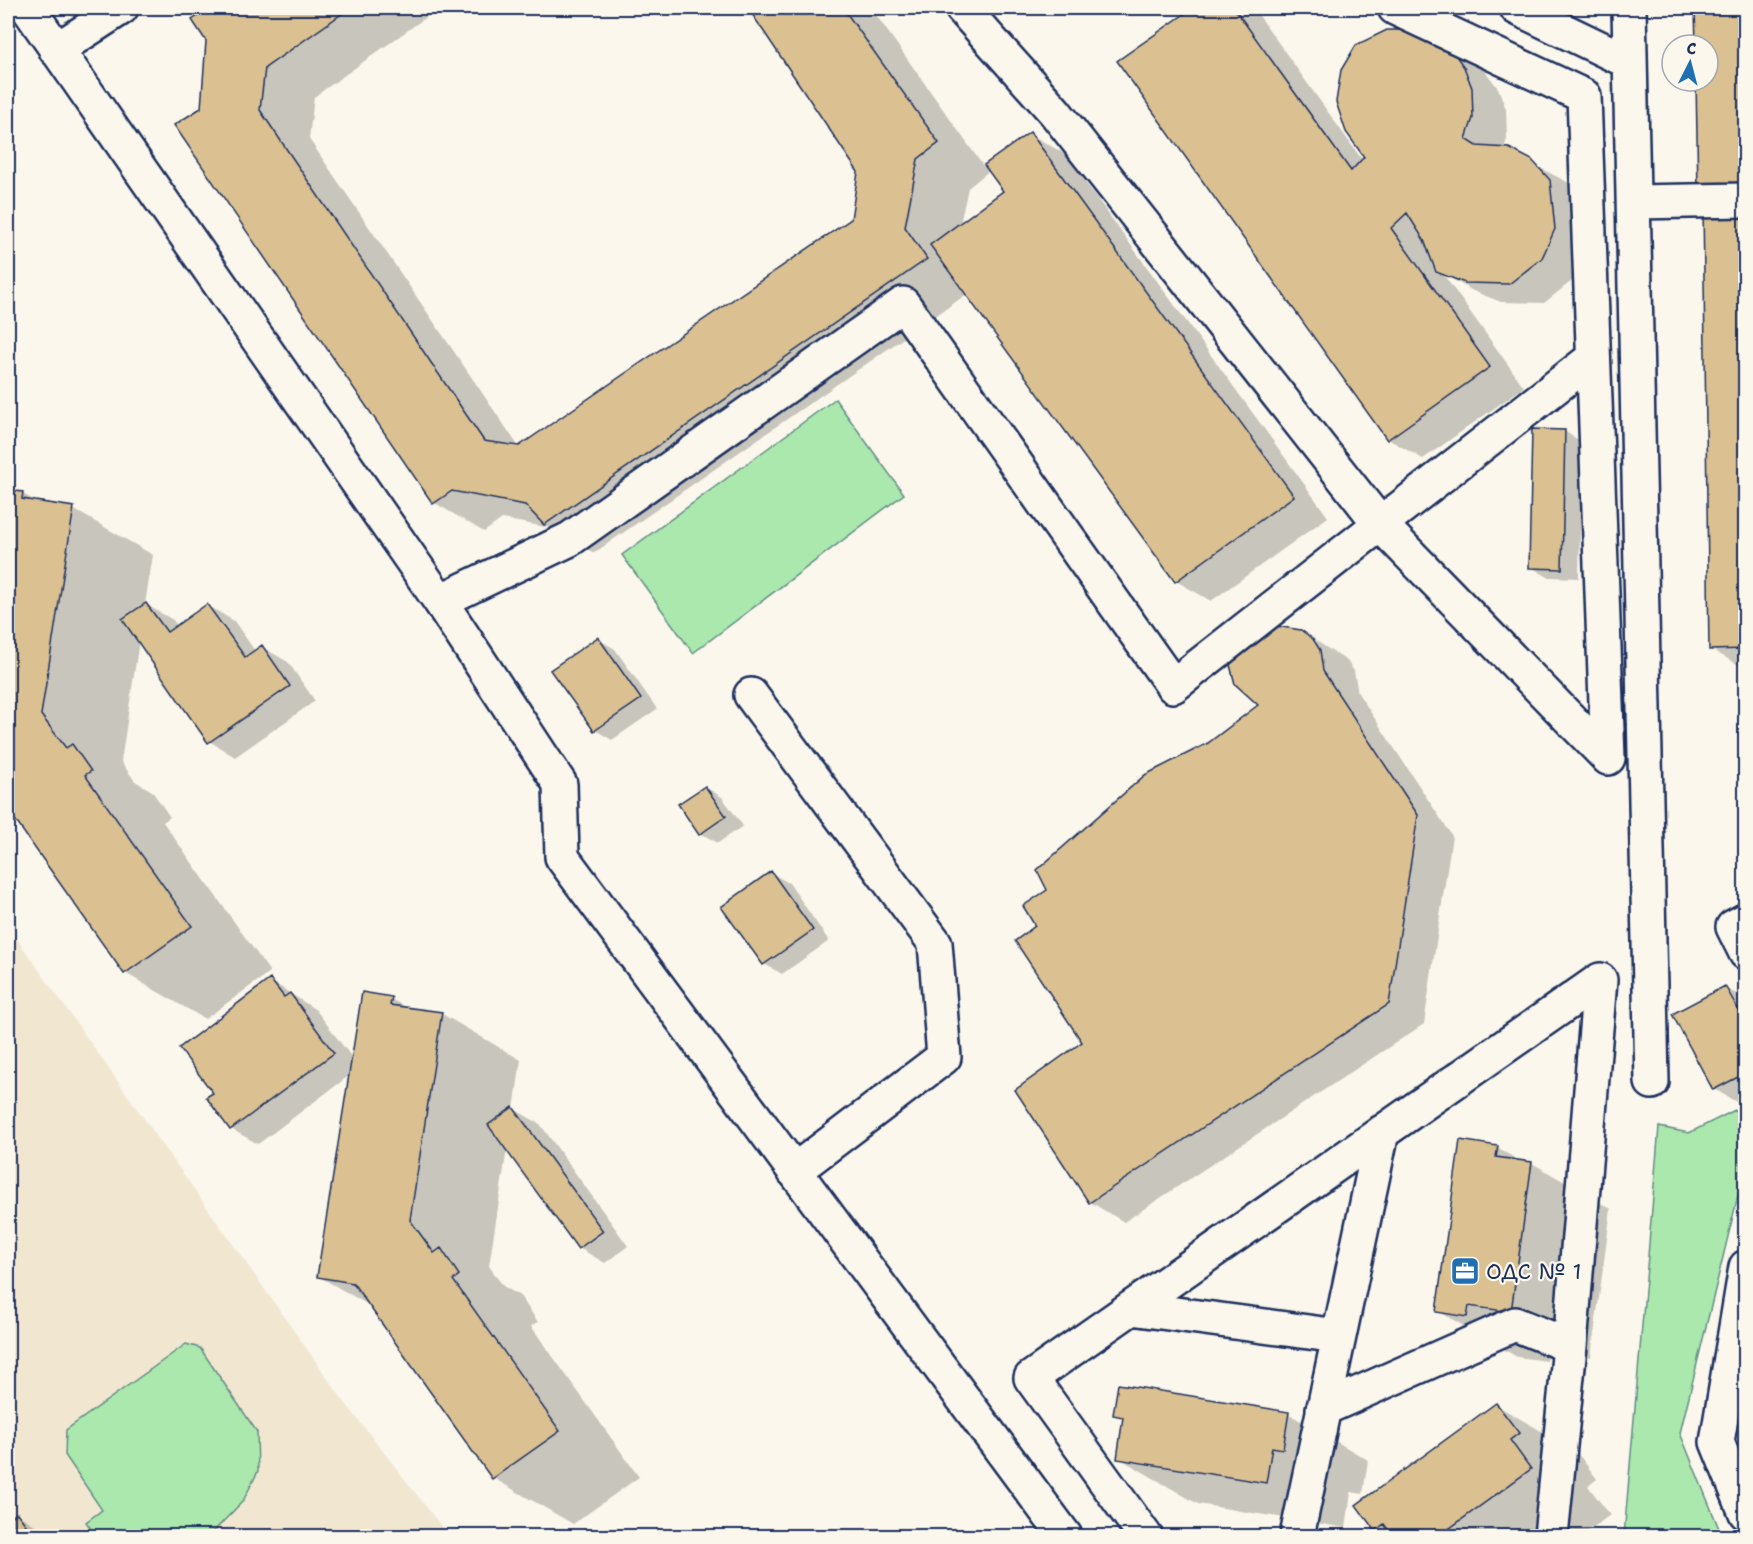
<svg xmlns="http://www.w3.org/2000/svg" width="1753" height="1544" font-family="'Shantell Sans',sans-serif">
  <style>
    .built { fill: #f1e7d1 }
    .green { fill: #abe8ae; stroke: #638c86; stroke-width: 1.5 }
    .shadow { fill: #0003; fill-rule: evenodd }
    .building { fill: #dbc191; stroke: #1b2f5e; stroke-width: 1.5 }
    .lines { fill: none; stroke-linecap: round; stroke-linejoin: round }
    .minor-casing { stroke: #1b2f5e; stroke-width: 38 }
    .minor { stroke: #fbf7ec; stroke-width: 33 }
    .labels { text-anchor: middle; stroke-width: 4.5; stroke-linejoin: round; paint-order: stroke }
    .poi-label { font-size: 22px; fill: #1b2f5e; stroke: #fbf7ec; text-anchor: start }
  </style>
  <rect width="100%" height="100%" fill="#fbf7ec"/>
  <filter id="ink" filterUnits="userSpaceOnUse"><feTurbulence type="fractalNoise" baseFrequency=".0167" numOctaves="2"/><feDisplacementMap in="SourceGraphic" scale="12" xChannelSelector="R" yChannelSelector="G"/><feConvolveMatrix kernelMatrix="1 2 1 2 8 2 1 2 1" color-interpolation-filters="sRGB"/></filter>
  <g filter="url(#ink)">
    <path class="built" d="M 8,926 L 343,1400 L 449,1536 L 8,1536 Z"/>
    <path class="green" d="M 835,399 L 904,494 L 693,653 L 622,555 Z
      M 1745,1105 L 1745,1167 L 1680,1433 L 1722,1536 L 1624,1536 L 1659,1127 L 1689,1133 Z
      M 186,1344 L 200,1348 L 257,1432 L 258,1471 L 243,1501 L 213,1532 L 204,1536 L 96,1536 L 86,1522 L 102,1510 L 65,1455 L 66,1430 Z"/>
    <path class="shadow" d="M 212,8 L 439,8 L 314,97 L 309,139 L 519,447 L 853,220 L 859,171 L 750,8 L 871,8 L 984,167 L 1030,134 L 1065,154 L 1328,517 L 1211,601 L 1176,581 L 967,294 L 594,553 L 551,528 L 502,519 L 484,532 L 435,503 L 176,125 L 203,108 L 208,41 L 194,20 ZM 990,170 L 1005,192 L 960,224 L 968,188 Z
      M 1195,8 L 1251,8 L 1255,10 L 1363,161 L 1417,31 L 1485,71 L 1498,88 L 1506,109 L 1507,139 L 1504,149 L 1567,182 L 1584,201 L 1577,277 L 1544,303 L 1501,302 L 1473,291 L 1443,274 L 1524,387 L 1423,459 L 1388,439 L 1119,61 Z
      M 1561,8 L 1576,8 L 1574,13 Z
      M 1696,8 L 1746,8 L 1746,669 L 1710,649 L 1704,206 L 1698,81 L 1708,81 L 1708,45 L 1697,45 Z
      M 1564,431 L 1582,442 L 1579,578 L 1548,577 L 1531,567 Z
      M 8,491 L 23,494 L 40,504 L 73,509 L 153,555 L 145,604 L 173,620 L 177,626 L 207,605 L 234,621 L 255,651 L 262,647 L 288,662 L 315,701 L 235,757 L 209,741 L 139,641 L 121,762 L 135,781 L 152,791 L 170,817 L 163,822 L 270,972 L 205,1019 L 125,973 L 8,807 Z
      M 1301,631 L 1347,661 L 1354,671 L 1358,693 L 1452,836 L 1424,1024 L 1124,1222 L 1090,1202 L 1085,1042 L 1037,926 L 1049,890 L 1209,744 L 1260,705 Z
      M 598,639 L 615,649 L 657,709 L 612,740 L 595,730 Z
      M 705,787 L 722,797 L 743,826 L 718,843 L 700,833 Z
      M 771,873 L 789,883 L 829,941 L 782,974 L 764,964 L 723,907 Z
      M 271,981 L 316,1010 L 353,1059 L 391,999 L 409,1009 L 442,1014 L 521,1060 L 514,1109 L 540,1124 L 628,1246 L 605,1263 L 579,1248 L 507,1149 L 489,1266 L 503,1286 L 520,1296 L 538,1322 L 531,1326 L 639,1477 L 573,1524 L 493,1478 L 372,1307 L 318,1276 L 350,1075 L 258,1144 L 231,1129 L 208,1098 L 215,1093 Z
      M 1725,988 L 1746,999 L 1746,1101 L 1740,1104 L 1714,1089 Z
      M 1497,1148 L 1522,1162 L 1532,1163 L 1611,1209 L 1591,1357 L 1548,1351 L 1547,1361 L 1517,1357 L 1438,1311 Z
      M 1119,1386 L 1289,1414 L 1368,1460 L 1363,1494 L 1351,1492 L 1346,1528 L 1198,1504 L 1119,1458 L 1124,1420 L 1114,1414 Z
      M 1496,1405 L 1576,1451 L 1597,1479 L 1588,1486 L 1610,1515 L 1581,1536 L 1388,1536 L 1376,1529 Z
      M 17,1514 L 43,1530 L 48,1536 L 8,1536 L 8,1521 Z"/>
    <path class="building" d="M 210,8 L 350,8 L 265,68 L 260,110 L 484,441 L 519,446 L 851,219 L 858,172 L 748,8 L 843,8 L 939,143 L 918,159 L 905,227 L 927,259 L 544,525 L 525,505 L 452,491 L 433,504 L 174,125 L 201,108 L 206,41 L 192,20 Z
      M 1193,8 L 1234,8 L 1351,171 L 1364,157 L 1346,132 L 1336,102 L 1341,70 L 1356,45 L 1387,30 L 1418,30 L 1451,49 L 1464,67 L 1472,88 L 1473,118 L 1466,139 L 1477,146 L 1509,148 L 1532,160 L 1550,180 L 1555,229 L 1542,258 L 1509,284 L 1465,283 L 1436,272 L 1424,240 L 1407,213 L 1391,228 L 1490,367 L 1387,440 L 1117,61 Z
      M 1695,8 L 1746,8 L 1746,192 L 1698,192 L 1696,81 L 1708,81 L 1708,45 L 1696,45 Z
      M 1030,132 L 1294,496 L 1175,582 L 930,245 L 1003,191 L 984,165 Z
      M 1703,204 L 1746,204 L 1746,649 L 1709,650 Z
      M 1532,429 L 1565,430 L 1562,569 L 1529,568 Z
      M 8,490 L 23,492 L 22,499 L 74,507 L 41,715 L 66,748 L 72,744 L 91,771 L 85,775 L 192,926 L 124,974 L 8,810 Z
      M 146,603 L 167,632 L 207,604 L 245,657 L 262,645 L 290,686 L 208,743 L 122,619 Z
      M 1276,626 L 1301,630 L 1313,639 L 1320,650 L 1323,671 L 1418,815 L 1389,1004 L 1089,1203 L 1015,1090 L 1082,1042 L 1015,941 L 1035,926 L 1023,906 L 1047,890 L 1037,870 L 1145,775 L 1208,743 L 1258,705 L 1235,684 L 1230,665 L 1237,649 Z
      M 598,637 L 641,699 L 594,731 L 550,670 Z
      M 705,786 L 726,816 L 699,835 L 678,804 Z
      M 771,871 L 813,930 L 763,965 L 721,907 Z
      M 270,979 L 284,997 L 290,993 L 334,1053 L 230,1130 L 206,1097 L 213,1093 L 179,1048 Z
      M 1725,986 L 1746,1023 L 1746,1073 L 1713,1090 L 1672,1014 Z
      M 362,992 L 392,997 L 390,1005 L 442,1012 L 410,1220 L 434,1253 L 441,1248 L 459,1275 L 453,1280 L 560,1431 L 492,1479 L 353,1283 L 317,1277 Z
      M 513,1107 L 603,1231 L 578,1249 L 488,1125 Z
      M 1460,1140 L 1498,1146 L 1496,1157 L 1532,1162 L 1511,1312 L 1469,1306 L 1467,1317 L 1436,1312 Z
      M 1118,1384 L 1289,1412 L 1283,1449 L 1272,1447 L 1266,1483 L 1117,1459 L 1123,1417 L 1113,1415 Z
      M 1496,1403 L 1519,1433 L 1510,1440 L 1531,1469 L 1439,1536 L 1393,1536 L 1384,1524 L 1375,1531 L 1356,1505 Z
      M 17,1513 L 34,1536 L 8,1536 L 8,1519 Z"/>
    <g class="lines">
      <g class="minor-casing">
        <path id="minor" d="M 28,8 L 440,601 L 560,784 L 562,857 L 1065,1536
          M 962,8 L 1055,112 L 1380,524 L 1593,358
          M 1517,8 L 1629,62
          M 1629,8 L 1652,1082
          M 56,50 L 121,8
          M 1634,202 L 1746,200
          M 440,601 L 570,539 L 903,304 L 1173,686 L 1380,524 L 1608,758 L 1584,96 L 1395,8
          M 751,695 L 935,943 L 944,1057 L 794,1171
          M 1746,920 L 1733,927 L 1746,953
          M 1746,1267 L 1717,1442 L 1746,1513
          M 1131,1308 L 1338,1336
          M 1323,1409 L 1515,1324 L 1570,1346
          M 1145,1536 L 1031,1378 L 1600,980
          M 1297,1536 L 1382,1132
          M 1551,1536 L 1570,1346 L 1600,980"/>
      </g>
      <use href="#minor" class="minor"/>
    </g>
  </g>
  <defs>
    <g id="office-square" transform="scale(1.5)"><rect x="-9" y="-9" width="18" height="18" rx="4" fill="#1f6fb2" stroke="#fbf7ec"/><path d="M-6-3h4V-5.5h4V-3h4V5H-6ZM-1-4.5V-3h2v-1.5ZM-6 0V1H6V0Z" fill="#fff"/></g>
  </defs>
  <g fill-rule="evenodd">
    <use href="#office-square" x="1465" y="1271"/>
  </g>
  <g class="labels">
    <g class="poi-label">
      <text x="1486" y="1279">ОДС № 1</text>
    </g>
  </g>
  <rect width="1753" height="1544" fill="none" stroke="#fbf7ec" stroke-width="30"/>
  <rect x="15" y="15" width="1723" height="1514" fill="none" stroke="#1b2f5e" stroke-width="2" filter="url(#ink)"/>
  <g transform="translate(1690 63) rotate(6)"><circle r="28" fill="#fbf7ec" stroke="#a1a7b3" stroke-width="1.5"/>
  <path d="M0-4.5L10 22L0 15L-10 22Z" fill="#1f6fb2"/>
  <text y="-9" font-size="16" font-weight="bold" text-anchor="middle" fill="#1b2f5e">С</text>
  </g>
</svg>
